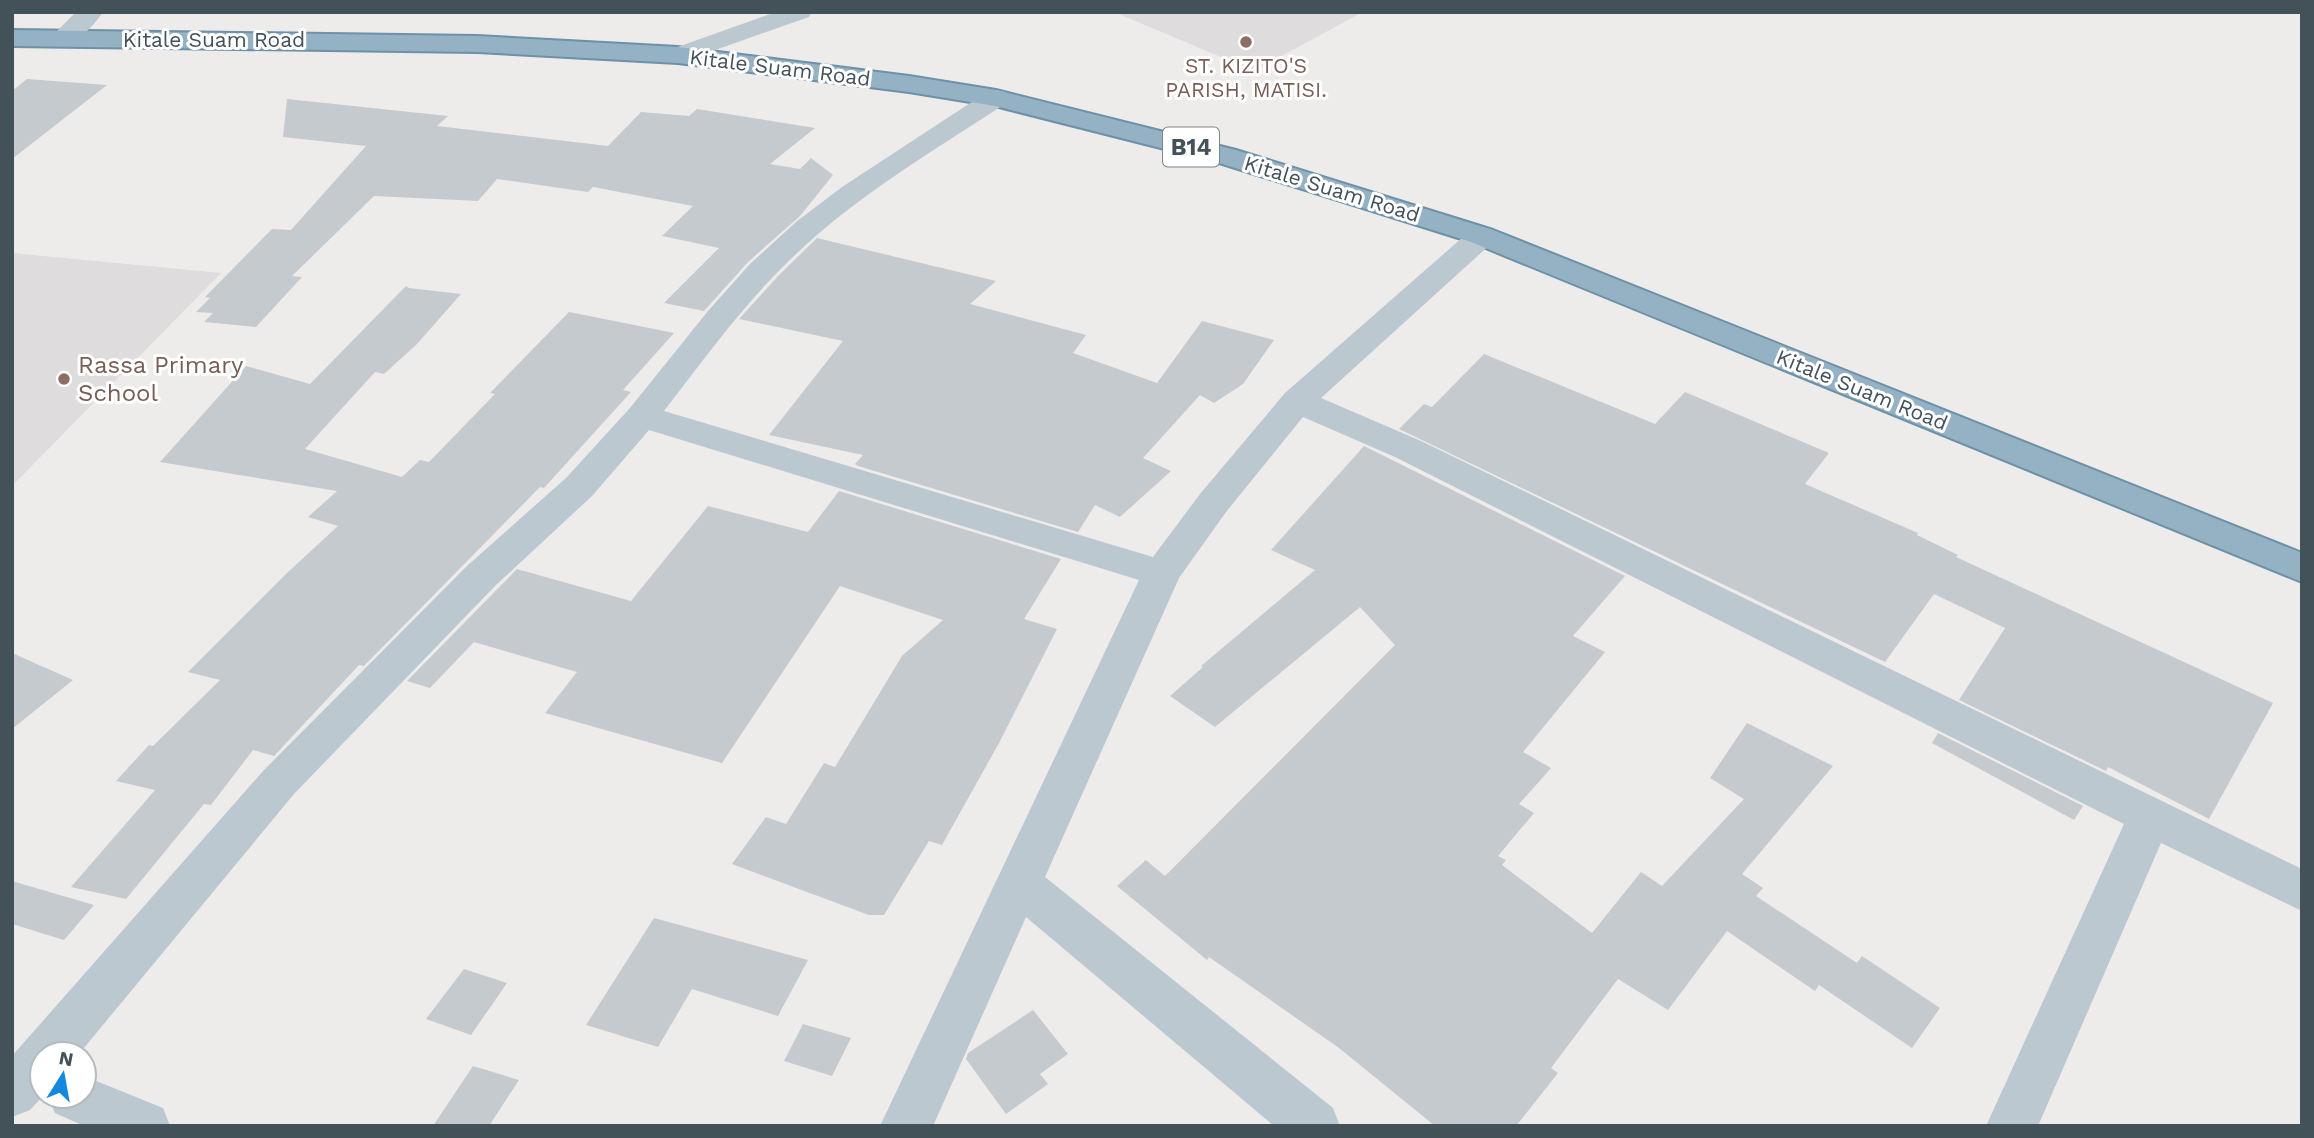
<svg xmlns="http://www.w3.org/2000/svg" width="2314" height="1138" font-family="'Work Sans',sans-serif">
  <style>
    .education { fill: #dfdcdd }
    .building { fill: #c5cacf }
    .lines { fill: none; stroke-linecap: round; stroke-linejoin: round }
    .trunk-casing { stroke: #6c91a8; stroke-width: 4 }
    .minor { fill: #bbc8cf; fill-rule: evenodd }
    .trunk { fill: #95b2c4; fill-rule: evenodd }
    .education-dot { fill: #8d6e63; stroke: #fff; stroke-width: 2.5 }
    .labels { text-anchor: middle; stroke-width: 6; stroke-linejoin: round; paint-order: stroke }
    .far-street-label { font-size: 21px; fill: #435259; stroke: #fff }
    .far-education-label { font-size: 21px; fill: #785e54; stroke: #fff }
    .shield { fill: #fff; stroke: #7b868b; stroke-width: 2 }
    .shield-label { font-size: 23px; font-weight: bold; fill: #435259 }
    .education-label { font-size: 24px; fill: #785e54; stroke: #fff; text-anchor: start }
  </style>
  <rect width="100%" height="100%" fill="#eeebeb"/>
  <path class="education" d="M 1114,12 L 1363,12 L 1254,71 Z
    M 12,253 L 221,273 L 12,486 Z"/>
  <path class="building" d="M 27,79 L 107,85 L 12,159 L 12,91 Z
    M 287,99 L 448,116 L 437,126 L 608,146 L 641,112 L 689,116 L 697,109 L 815,128 L 770,164 L 800,169 L 811,158 L 833,175 L 800,216 L 748,262 L 704,311 L 664,303 L 719,248 L 662,236 L 693,206 L 593,187 L 588,192 L 497,179 L 478,201 L 374,196 L 292,276 L 302,277 L 256,327 L 204,322 L 213,313 L 196,312 L 210,298 L 205,297 L 272,229 L 291,230 L 366,146 L 283,137 Z
    M 817,238 L 996,281 L 970,304 L 1086,335 L 1073,353 L 1157,383 L 1202,321 L 1274,340 L 1243,384 L 1214,403 L 1200,395 L 1143,458 L 1171,471 L 1120,517 L 1095,505 L 1078,532 L 858,466 L 855,464 L 863,455 L 769,435 L 843,341 L 739,319 L 778,276 Z
    M 406,286 L 409,288 L 461,294 L 417,344 L 384,374 L 375,372 L 305,449 L 402,477 L 420,460 L 429,462 L 495,394 L 490,393 L 569,312 L 674,333 L 623,390 L 631,392 L 544,488 L 540,487 L 364,666 L 359,665 L 274,756 L 253,750 L 211,805 L 204,804 L 126,899 L 71,887 L 155,790 L 116,781 L 149,745 L 153,746 L 220,680 L 188,672 L 287,573 L 338,526 L 308,517 L 337,491 L 160,462 L 246,366 L 310,384 Z
    M 1484,354 L 1655,424 L 1685,392 L 1829,453 L 1805,484 L 1918,533 L 1917,535 L 1958,555 L 1956,557 L 2273,703 L 2209,819 L 2108,767 L 2106,771 L 1959,700 L 2005,628 L 1934,594 L 1885,662 L 1399,429 L 1424,404 L 1432,407 Z
    M 1364,446 L 1625,576 L 1573,636 L 1605,652 L 1523,752 L 1551,768 L 1519,804 L 1534,813 L 1498,856 L 1506,860 L 1502,865 L 1592,933 L 1641,872 L 1662,886 L 1744,799 L 1710,778 L 1747,723 L 1833,766 L 1742,874 L 1763,888 L 1756,896 L 1857,963 L 1862,956 L 1940,1008 L 1912,1048 L 1819,985 L 1815,991 L 1727,931 L 1668,1010 L 1618,979 L 1551,1068 L 1558,1073 L 1516,1126 L 1435,1126 L 1339,1048 L 1209,957 L 1207,960 L 1117,886 L 1146,860 L 1165,876 L 1395,645 L 1360,607 L 1215,727 L 1170,696 L 1203,667 L 1201,666 L 1315,570 L 1271,550 Z
    M 839,491 L 1061,559 L 1024,619 L 1057,629 L 999,743 L 942,845 L 929,841 L 884,915 L 869,915 L 732,864 L 766,817 L 786,824 L 824,763 L 835,767 L 902,656 L 943,620 L 840,586 L 722,763 L 545,713 L 577,672 L 474,642 L 430,688 L 407,681 L 517,569 L 631,601 L 708,506 L 808,532 Z
    M 12,653 L 73,680 L 12,729 Z
    M 1938,733 L 2083,806 L 2074,820 L 1932,743 Z
    M 12,881 L 94,905 L 64,940 L 12,924 Z
    M 654,918 L 808,960 L 778,1016 L 692,989 L 658,1047 L 586,1025 Z
    M 464,969 L 507,983 L 471,1035 L 426,1019 Z
    M 1033,1010 L 1068,1054 L 1040,1074 L 1048,1084 L 1006,1114 L 966,1059 L 968,1053 Z
    M 803,1024 L 851,1038 L 832,1076 L 784,1061 Z
    M 473,1066 L 519,1080 L 489,1126 L 433,1126 Z"/>
  <g class="lines">
    <g class="trunk-casing">
      <path id="trunk" d="M 12,30 L 477,36 L 678,47 L 909,76 L 996,90 L 1236,150 L 1493,230 L 2302,553 L 2302,582 L 1471,242 L 1216,162 L 995,106 L 909,92 L 678,63 L 477,52 L 12,46 Z"/>
    </g>
    <path class="minor" d="M 76,12 L 103,12 C 92,28 73,49 53,44 L 49,39 Z
      M 776,12 L 812,12 L 809,17 L 687,60 L 678,63 L 669,60 L 665,55 L 669,50 Z
      M 996,90 L 1005,92 L 1009,98 L 1005,104 C 933,151 856,196 794,256 C 745,302 705,358 664,411 L 1153,557 L 1200,494 L 1285,393 L 1471,230 L 1482,227 L 1493,230 L 1497,236 L 1493,242 L 1321,398 L 1421,441 L 2302,869 L 2302,911 L 2161,843 L 2038,1126 L 1986,1126 L 2124,824 L 1395,457 L 1303,417 L 1226,512 L 1179,578 L 1045,877 L 1333,1108 L 1340,1126 L 1274,1126 L 1026,917 L 933,1126 L 880,1126 L 1139,580 L 649,430 L 592,496 L 495,586 L 294,794 L 79,1054 L 42,1054 L 43,1096 L 30,1110 L 12,1117 L 12,1056 L 264,770 L 467,566 L 566,478 L 630,408 L 708,311 L 750,264 L 796,222 L 842,187 L 987,92 Z
      M 84,1076 L 163,1108 L 170,1126 L 84,1126 L 55,1113 L 47,1096 L 84,1096 Z"/>
    <use href="#trunk" class="trunk"/>
  </g>
  <g class="education-dot">
    <circle cx="1246" cy="42" r="7"/>
    <circle cx="64" cy="379" r="7"/>
  </g>
  <g class="labels">
    <g class="far-street-label">
      <text x="214" y="47">Kitale Suam Road</text>
      <text transform="translate(780 68) rotate(7)" y="7">Kitale Suam Road</text>
      <text transform="translate(1332 189) rotate(17)" y="7">Kitale Suam Road</text>
      <text transform="translate(1862 390) rotate(22)" y="7">Kitale Suam Road</text>
    </g>
    <g class="far-education-label">
      <text x="1246" y="73">ST. KIZITO'S<tspan x="1246" dy="24">PARISH, MATISI.</tspan></text>
    </g>
    <rect class="shield" x="1163" y="127.5" width="56" height="39" rx="5"/>
    <g class="shield-label">
      <text x="1191" y="155">B14</text>
    </g>
    <g class="education-label">
      <text x="78" y="373">Rassa Primary<tspan x="78" dy="28">School</tspan></text>
    </g>
  </g>
  <rect width="2314" height="1138" fill="none" stroke="#435259" stroke-width="28"/>
  <g transform="translate(63 1075) rotate(11)"><circle r="33" fill="#ffffff" stroke="#b4babd" stroke-width="2"/>
  <path d="M0-5L12 26L0 18L-12 26Z" fill="#1488df"/>
  <text y="-10" font-size="19" font-weight="bold" text-anchor="middle" fill="#435259">N</text>
  </g>
</svg>
